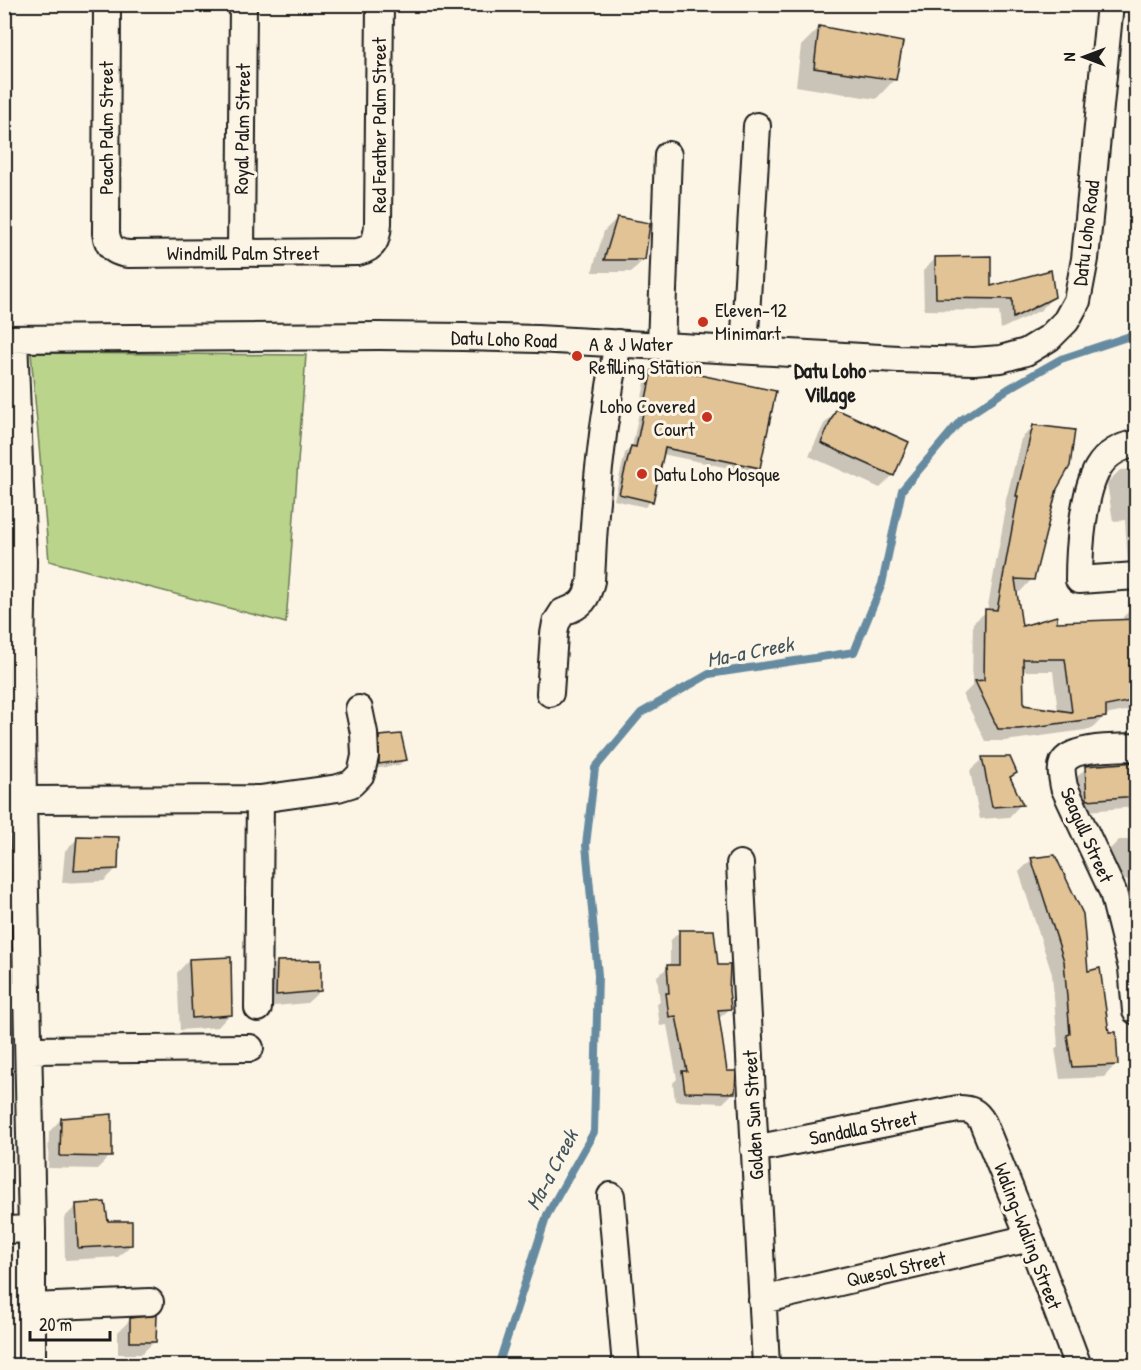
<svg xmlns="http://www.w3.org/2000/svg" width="1141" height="1370" font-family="'Patrick Hand',sans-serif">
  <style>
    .green { fill: #bad48c; stroke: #6b7854; stroke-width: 1.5 }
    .shadow { fill: #0003; fill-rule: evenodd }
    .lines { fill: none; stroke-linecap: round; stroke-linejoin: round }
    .stream { stroke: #668ba1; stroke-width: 8 }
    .building { fill: #e2c395; stroke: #1c1c1c; stroke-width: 1.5; fill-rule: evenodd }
    .street-casing { stroke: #1c1c1c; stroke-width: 30 }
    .street { stroke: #fcf5e5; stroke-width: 26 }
    .poi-dot { fill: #c8321e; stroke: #fcf5e5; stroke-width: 2 }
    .labels { text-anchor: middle; stroke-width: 6; stroke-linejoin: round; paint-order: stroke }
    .street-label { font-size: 20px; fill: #1c1c1c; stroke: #fcf5e5 }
    .poi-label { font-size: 20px; fill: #1c1c1c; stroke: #fcf5e5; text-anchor: start }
    .neighbourhood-label { font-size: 21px; font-weight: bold; fill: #1c1c1c; stroke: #fcf5e5 }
    .water-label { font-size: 21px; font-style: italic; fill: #41545e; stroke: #fcf5e5 }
  </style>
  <rect width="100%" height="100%" fill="#fcf5e5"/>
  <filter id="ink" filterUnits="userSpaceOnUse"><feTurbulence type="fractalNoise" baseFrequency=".0167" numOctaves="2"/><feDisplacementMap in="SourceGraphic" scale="12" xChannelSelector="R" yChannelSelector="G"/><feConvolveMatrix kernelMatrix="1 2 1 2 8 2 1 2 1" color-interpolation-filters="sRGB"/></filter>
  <g filter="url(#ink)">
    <path class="green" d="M 31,353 L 306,355 L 286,623 L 49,561 Z"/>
    <path class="shadow" d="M 820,27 L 895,79 L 876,99 L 796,86 L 801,46 Z
      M 617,218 L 644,259 L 631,272 L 592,272 L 604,231 Z
      M 936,258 L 990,288 L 1053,297 L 1041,310 L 1001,329 L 999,311 L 924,310 L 923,271 Z
      M 653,367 L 759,467 L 753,473 L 662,454 L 651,501 L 645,507 L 614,500 L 625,453 L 632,447 L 647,373 Z
      M 837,411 L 893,475 L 880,488 L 809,456 L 824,424 Z
      M 1034,426 L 1055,488 L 1032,579 L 1020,592 L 1016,591 L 1020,628 L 1056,623 L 1124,621 L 1123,617 L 1136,605 L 1136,724 L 1135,709 L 1105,715 L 1092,729 L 1005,741 L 985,741 L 963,695 L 972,686 L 973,623 L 987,611 L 1006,509 L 1004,508 L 1021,439 ZM 1022,671 L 1053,671 L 1058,711 L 1023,706 Z
      M 1136,469 L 1136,565 L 1128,566 L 1125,520 L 1113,521 L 1107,483 L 1120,470 Z
      M 380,738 L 405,759 L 399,765 L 373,769 L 374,744 Z
      M 983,759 L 1015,773 L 1009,779 L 1021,804 L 1009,817 L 980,819 L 970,771 Z
      M 1136,763 L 1136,807 L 1074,812 L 1073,781 L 1086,768 Z
      M 78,838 L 116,869 L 104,881 L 62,883 L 65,851 Z
      M 1119,840 L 1136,840 L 1136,889 L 1134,879 L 1110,881 L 1106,853 Z
      M 1054,857 L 1086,973 L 1116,1064 L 1104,1077 L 1060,1079 L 1055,1049 L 1058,1046 L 1052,974 L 1019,872 L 1031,860 Z
      M 680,931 L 717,966 L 727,990 L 730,1009 L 718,1019 L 726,1073 L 733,1093 L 723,1103 L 675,1101 L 673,1083 L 677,1079 L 667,1025 L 660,1026 L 657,1004 L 660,1002 L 657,976 L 670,966 L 670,941 Z
      M 189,960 L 230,1014 L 218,1027 L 180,1030 L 177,973 Z
      M 277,962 L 320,991 L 307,1003 L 264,1007 L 264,975 Z
      M 61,1119 L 110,1156 L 97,1169 L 48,1168 L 49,1132 Z
      M 77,1205 L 107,1223 L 131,1245 L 118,1257 L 65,1260 L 64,1218 Z
      M 131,1319 L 154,1342 L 141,1354 L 118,1354 L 118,1332 Z"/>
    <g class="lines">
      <path class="stream" d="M 498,1366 L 547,1215 L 594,1132 L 598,975 L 586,845 L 595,768 L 641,713 L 709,674 L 854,652 L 882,584 L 902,490 L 961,420 L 1008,389 L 1061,359 L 1136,334"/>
    </g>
    <path class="building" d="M 819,26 L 903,42 L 896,80 L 814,68 Z
      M 617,217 L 650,223 L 645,260 L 604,260 Z
      M 991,256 L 991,286 L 1051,270 L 1055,297 L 1013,318 L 1012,299 L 936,298 L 935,257 Z
      M 653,365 L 776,391 L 760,468 L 665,448 L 653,502 L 619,494 L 631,446 L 636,447 Z
      M 836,409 L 909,442 L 894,476 L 821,443 Z
      M 1033,425 L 1075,430 L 1070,466 L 1057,489 L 1034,580 L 1015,579 L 1022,626 L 1057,616 L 1057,622 L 1137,619 L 1137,700 L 1106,706 L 1106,717 L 1019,729 L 998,729 L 975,681 L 984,680 L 985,609 L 997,610 L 1018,496 L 1016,496 ZM 1023,659 L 1065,659 L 1072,712 L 1024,705 Z
      M 401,734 L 407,760 L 379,764 L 379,736 Z
      M 982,757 L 1010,757 L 1017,773 L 1010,777 L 1023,805 L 992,807 Z
      M 1137,762 L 1137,796 L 1087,800 L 1085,766 Z
      M 77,836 L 119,837 L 118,869 L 74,871 Z
      M 1055,855 L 1083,914 L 1088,971 L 1100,968 L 1109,1032 L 1116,1032 L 1118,1065 L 1072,1067 L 1067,1035 L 1070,1034 L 1064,961 L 1031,858 Z
      M 679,930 L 714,930 L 718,965 L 730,965 L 729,990 L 731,1009 L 718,1010 L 727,1071 L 736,1071 L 735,1093 L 685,1092 L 682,1071 L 687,1071 L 676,1016 L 669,1017 L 666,993 L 669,993 L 667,965 L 679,965 Z
      M 231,957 L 232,1015 L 192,1018 L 189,959 Z
      M 321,960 L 321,991 L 276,995 L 277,961 Z
      M 112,1114 L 112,1157 L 60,1156 L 61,1118 Z
      M 105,1202 L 108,1221 L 132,1221 L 132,1245 L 78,1248 L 76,1204 Z
      M 157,1315 L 156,1342 L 130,1342 L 130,1318 Z"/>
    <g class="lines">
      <g class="street-casing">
        <path id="street" d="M 107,4 L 106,233 C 108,247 115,253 129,254 L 358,252 C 375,248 377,239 378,223 L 380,4
          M 241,253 L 243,4
          M 4,339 L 379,336 L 463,337 L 537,339 L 898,359 L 974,361 L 1001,359 L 1026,352 L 1049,338 L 1066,321 L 1077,301 L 1085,259 L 1110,4
          M 14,339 L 23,561 L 21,651 L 23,800 L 32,1229 L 32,1366
          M 661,345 L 668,155
          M 744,350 L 757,126
          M 1136,444 C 1121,446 1106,454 1098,468 C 1083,493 1079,550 1079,580 L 1136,576
          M 550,693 L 554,634 L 556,623 L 563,612 C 582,606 587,599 591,581 C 594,501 602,422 618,343
          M 1136,747 C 1119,748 1072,746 1063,763 C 1060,770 1063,780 1064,787 L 1113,892 L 1132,968 L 1136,1011
          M 23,800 L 260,799 L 338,788 L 351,784 L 361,774 L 365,756 L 364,733 L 359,709
          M 740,864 L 766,1366
          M 4,996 L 27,996
          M 258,1008 L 260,799
          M 29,1050 L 250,1048
          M 754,1149 L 958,1109 C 971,1109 976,1111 983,1123 L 1030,1238 L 1078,1366
          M 611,1196 L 626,1366
          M 4,1230 L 32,1229
          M 762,1300 L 1030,1238
          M 32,1307 L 150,1302"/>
      </g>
      <use href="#street" class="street"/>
    </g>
  </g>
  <g class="poi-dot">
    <circle cx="703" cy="322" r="6"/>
    <circle cx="577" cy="356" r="6"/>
    <circle cx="707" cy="417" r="6"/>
    <circle cx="642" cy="474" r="6"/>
  </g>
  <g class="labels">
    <g class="street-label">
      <text transform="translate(379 125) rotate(-90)" y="7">Red Feather Palm Street</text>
      <text transform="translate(106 128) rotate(-90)" y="7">Peach Palm Street</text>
      <text transform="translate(242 129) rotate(-89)" y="7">Royal Palm Street</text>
      <text transform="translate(1086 233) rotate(-83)" y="7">Datu Loho Road</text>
      <text x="243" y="260">Windmill Palm Street</text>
      <text transform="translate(504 339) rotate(2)" y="7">Datu Loho Road</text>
      <text transform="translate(1087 835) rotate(66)" y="7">Seagull Street</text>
      <text transform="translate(753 1115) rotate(-93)" y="7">Golden Sun Street</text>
      <text transform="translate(863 1128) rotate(-11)" y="7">Sandalla Street</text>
      <text transform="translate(1028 1236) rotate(69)" y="7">Waling-Waling Street</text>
      <text transform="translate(896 1269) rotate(-13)" y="7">Quesol Street</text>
    </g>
    <g class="poi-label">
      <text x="715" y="317">Eleven-12<tspan x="715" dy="23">Minimart</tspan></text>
      <text x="589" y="351">A &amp; J Water<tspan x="589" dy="23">Refilling Station</tspan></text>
      <text x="695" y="413" text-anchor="end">Loho Covered<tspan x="695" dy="23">Court</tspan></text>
      <text x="654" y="481">Datu Loho Mosque</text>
    </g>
    <g class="neighbourhood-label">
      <text x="830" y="378">Datu Loho<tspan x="830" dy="24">Village</tspan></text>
    </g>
    <g class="water-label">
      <text transform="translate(750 652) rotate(-11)" y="7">Ma-a Creek</text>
      <text transform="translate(552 1170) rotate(-62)" y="7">Ma-a Creek</text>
    </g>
  </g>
  <rect width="1141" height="1370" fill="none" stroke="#fcf5e5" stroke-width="24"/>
  <rect x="12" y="12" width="1117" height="1346" fill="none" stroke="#1c1c1c" stroke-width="2" filter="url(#ink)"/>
  <g transform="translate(1084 57) rotate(270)" stroke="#fcf5e5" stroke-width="4.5" paint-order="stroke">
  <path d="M0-4.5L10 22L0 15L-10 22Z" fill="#1c1c1c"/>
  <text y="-9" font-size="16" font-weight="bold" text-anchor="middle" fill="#1c1c1c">N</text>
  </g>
  <path d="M30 1331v9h80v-9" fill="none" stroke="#1c1c1c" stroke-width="3"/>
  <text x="39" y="1331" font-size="18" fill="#1c1c1c" stroke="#fcf5e5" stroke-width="4.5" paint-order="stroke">20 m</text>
</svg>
